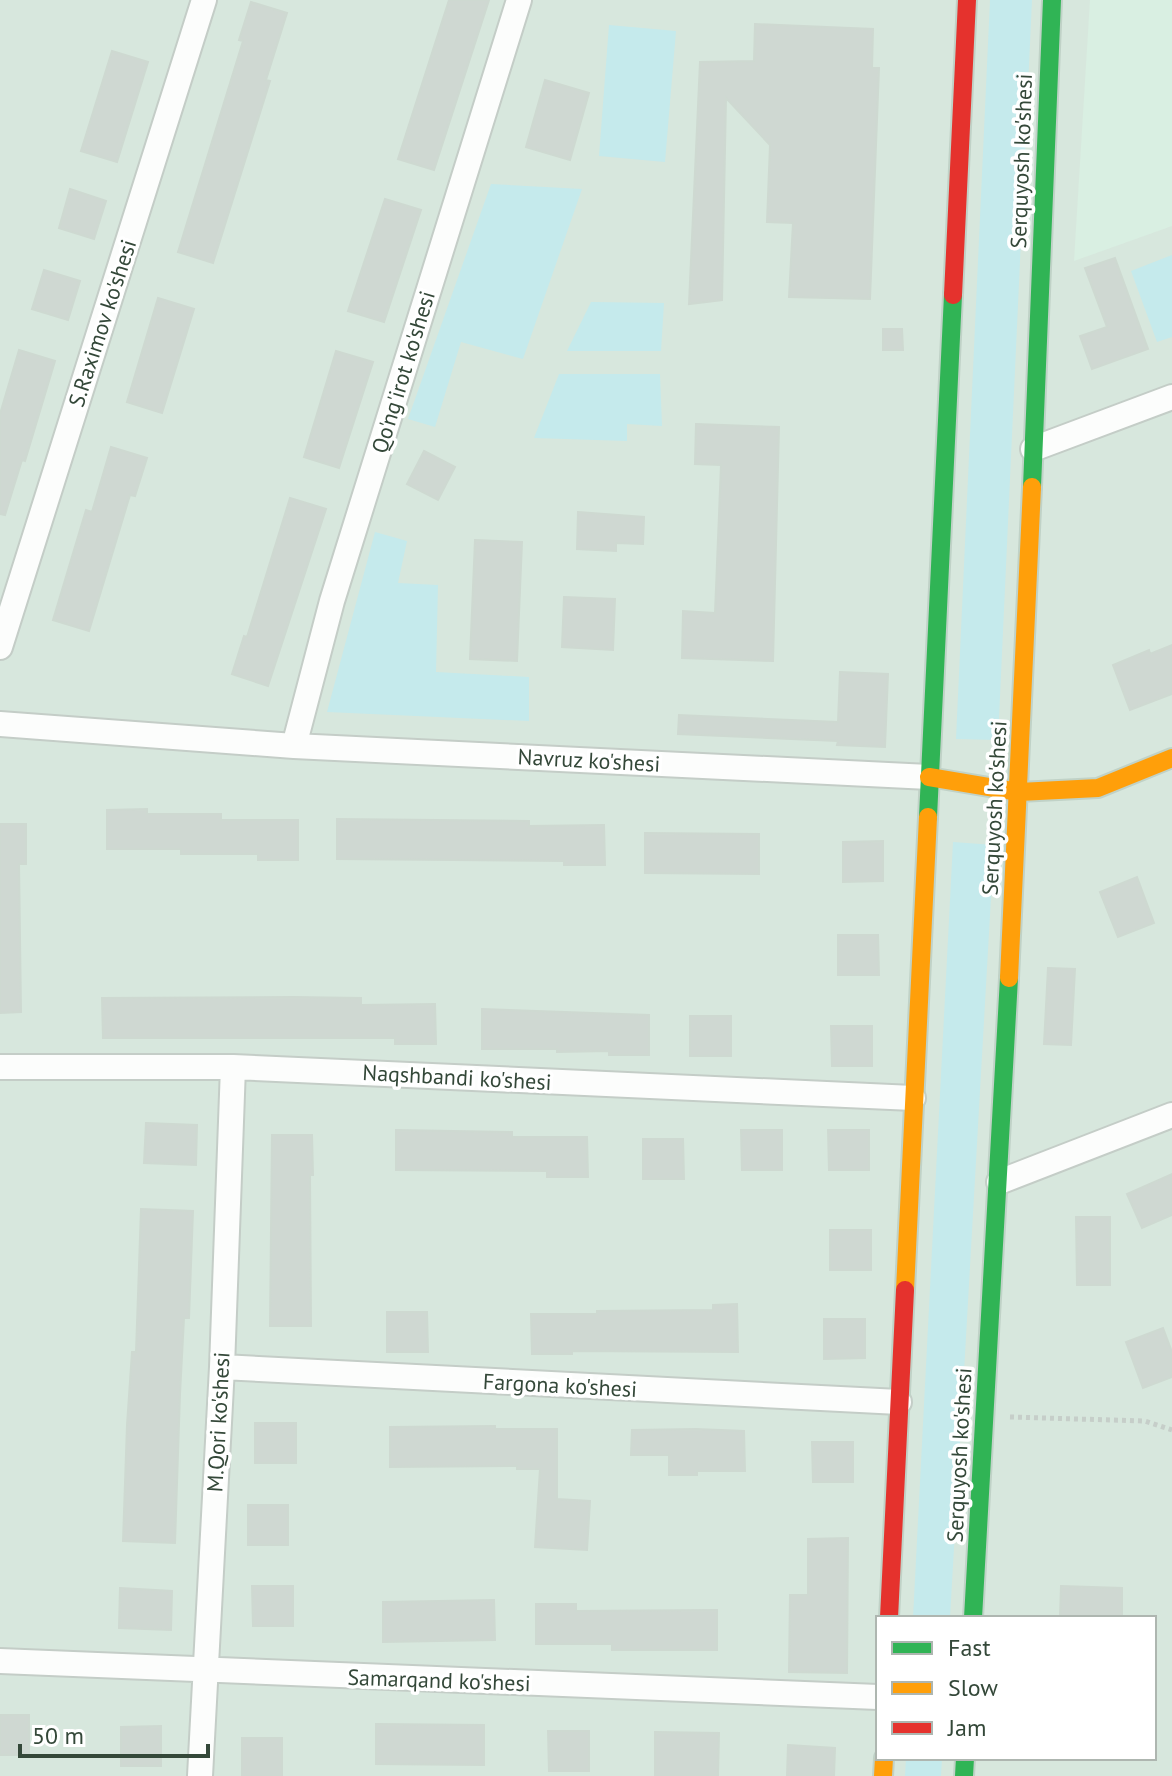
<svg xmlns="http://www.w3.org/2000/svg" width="1172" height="1776" font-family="'PT Sans',sans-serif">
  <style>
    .residential { fill: #d7e7dd; fill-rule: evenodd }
    .education { fill: #d9efe2 }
    .green { fill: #c5eaec }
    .building { fill: #cfd8d2; stroke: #ced9d1; stroke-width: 2 }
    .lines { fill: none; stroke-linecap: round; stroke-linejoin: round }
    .street-casing { stroke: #c4cdc7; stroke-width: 28 }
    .fast-casing { stroke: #c0d2c7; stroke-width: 22 }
    .slow-casing { stroke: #c0d2c7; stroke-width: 22 }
    .jam-casing { stroke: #c0d2c7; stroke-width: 22 }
    .path { stroke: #c6cec9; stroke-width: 5; stroke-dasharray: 4 4; stroke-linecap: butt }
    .street { stroke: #fcfdfc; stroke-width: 24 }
    .fast { stroke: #30b455; stroke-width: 18 }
    .slow { stroke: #ff9f0a; stroke-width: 18 }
    .jam { stroke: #e5322d; stroke-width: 18 }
    .labels { text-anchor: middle; stroke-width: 7; stroke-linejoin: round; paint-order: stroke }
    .street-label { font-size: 22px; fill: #344839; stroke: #fff }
  </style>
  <rect width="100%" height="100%" fill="#e8f0eb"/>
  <path class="residential" d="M 0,0 L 1172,0 L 1172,1776 L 0,1776 ZM 878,1618 L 1154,1618 L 1154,1758 L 878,1758 Z"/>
  <path class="education" d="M 1090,0 L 1172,0 L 1172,226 L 1074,261 Z"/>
  <path class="green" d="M 990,0 L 1032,0 L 998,740 L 956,739 Z
    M 609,25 L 676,31 L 665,162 L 599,156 Z
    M 491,184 L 582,189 L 523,359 L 461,342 L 435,427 L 408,419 Z
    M 1172,255 L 1172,337 L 1157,342 L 1131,271 Z
    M 591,302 L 664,303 L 661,351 L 567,351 Z
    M 559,374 L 660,374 L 662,426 L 627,424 L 627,441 L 534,438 Z
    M 375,532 L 407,541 L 398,583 L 438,585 L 436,672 L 529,677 L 529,721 L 327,712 Z
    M 953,842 L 994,845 L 950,1618 L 913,1618 Z
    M 906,1758 L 942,1758 L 941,1776 L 905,1776 Z"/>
  <path class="building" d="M 449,0 L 489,0 L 434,170 L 398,159 Z
    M 251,2 L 287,13 L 266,80 L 270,81 L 213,263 L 178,252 L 243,41 L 239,40 Z
    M 755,24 L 873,29 L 872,68 L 879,68 L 870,299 L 789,297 L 793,223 L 767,222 L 770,145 L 726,98 L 722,300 L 689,304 L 700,62 L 754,61 Z
    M 112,51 L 148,62 L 117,162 L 81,151 Z
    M 545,80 L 589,93 L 570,160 L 526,147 Z
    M 70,189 L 106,201 L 94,239 L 59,228 Z
    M 385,199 L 421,210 L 384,322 L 348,311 Z
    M 1115,258 L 1148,349 L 1092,369 L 1080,336 L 1107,327 L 1085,268 Z
    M 44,270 L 80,281 L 68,320 L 32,309 Z
    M 158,298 L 194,309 L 162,413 L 127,402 Z
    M 883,329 L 902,329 L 903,350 L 883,350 Z
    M 19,350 L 55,361 L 25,461 L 22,460 L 5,515 L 0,514 L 0,414 Z
    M 336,351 L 373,362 L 339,468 L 304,457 Z
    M 696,424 L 779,427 L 773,661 L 682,658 L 683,611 L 715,613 L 721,465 L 695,464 Z
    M 111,447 L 147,458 L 135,496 L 130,495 L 89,631 L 53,620 L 86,510 L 92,512 Z
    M 424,451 L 455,467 L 438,500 L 407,484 Z
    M 290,498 L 326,509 L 268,686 L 232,674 L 244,636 L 247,637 Z
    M 578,512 L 644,517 L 643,544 L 616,543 L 616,551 L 577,549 Z
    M 475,540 L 522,542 L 517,661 L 470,659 Z
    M 564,597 L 615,599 L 613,650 L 562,647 Z
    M 1172,645 L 1172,694 L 1130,710 L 1113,665 L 1149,650 L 1150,654 Z
    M 840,672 L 888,674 L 885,747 L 837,745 L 838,741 L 678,734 L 679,715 L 838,722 Z
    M 147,809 L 147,814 L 221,814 L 221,820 L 298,820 L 298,860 L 258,860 L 258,854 L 181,854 L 181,849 L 107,849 L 107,810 Z
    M 337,819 L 529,821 L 529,826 L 604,825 L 605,865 L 564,865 L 564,861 L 337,859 Z
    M 0,824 L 26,824 L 26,864 L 19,864 L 21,1012 L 0,1013 Z
    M 645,833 L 759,834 L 759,874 L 645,873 Z
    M 883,841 L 883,881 L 843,882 L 843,842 Z
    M 1137,877 L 1154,923 L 1118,937 L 1100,892 Z
    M 838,935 L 878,935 L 879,975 L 838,975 Z
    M 1048,968 L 1075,969 L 1071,1045 L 1044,1044 Z
    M 293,997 L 361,998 L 361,1005 L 435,1004 L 436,1044 L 395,1044 L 395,1038 L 103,1038 L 102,998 Z
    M 482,1009 L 649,1015 L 649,1055 L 609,1055 L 609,1051 L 557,1052 L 557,1049 L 482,1049 Z
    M 690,1016 L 731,1016 L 731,1056 L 690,1056 Z
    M 831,1026 L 872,1026 L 872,1066 L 832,1066 Z
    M 146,1123 L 197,1125 L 196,1165 L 144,1163 Z
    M 396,1130 L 512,1132 L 512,1137 L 587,1137 L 588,1177 L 547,1177 L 547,1171 L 396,1170 Z
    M 741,1130 L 782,1130 L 782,1170 L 742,1170 Z
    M 828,1130 L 869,1130 L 869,1170 L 829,1170 Z
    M 272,1135 L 312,1135 L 313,1175 L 310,1175 L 311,1326 L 270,1326 Z
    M 643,1139 L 683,1139 L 684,1179 L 643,1179 Z
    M 1172,1174 L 1172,1215 L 1142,1228 L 1127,1194 Z
    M 141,1209 L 193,1211 L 189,1318 L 184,1318 L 180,1394 L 175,1543 L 123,1541 L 127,1425 L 132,1352 L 136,1352 Z
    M 1076,1217 L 1110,1217 L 1110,1285 L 1077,1285 Z
    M 830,1230 L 871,1230 L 871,1270 L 830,1270 Z
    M 737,1304 L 738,1352 L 572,1351 L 572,1354 L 532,1354 L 531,1314 L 597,1314 L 597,1311 L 713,1310 L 713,1305 Z
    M 387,1312 L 427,1312 L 428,1352 L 387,1352 Z
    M 824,1319 L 865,1319 L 865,1358 L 824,1359 Z
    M 1163,1328 L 1172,1352 L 1172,1377 L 1143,1388 L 1126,1342 Z
    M 255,1423 L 296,1423 L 296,1463 L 255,1463 Z
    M 495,1426 L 495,1429 L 557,1429 L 557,1499 L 590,1501 L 587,1550 L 535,1547 L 540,1469 L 517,1469 L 517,1466 L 390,1467 L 390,1427 Z
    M 696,1429 L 744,1431 L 745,1471 L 697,1471 L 697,1475 L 669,1475 L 669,1455 L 631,1455 L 632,1430 Z
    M 812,1442 L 853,1442 L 853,1482 L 813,1482 Z
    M 248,1505 L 288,1505 L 288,1545 L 248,1545 Z
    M 848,1538 L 847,1673 L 789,1672 L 790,1595 L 808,1595 L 808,1539 Z
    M 252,1586 L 293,1586 L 293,1626 L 253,1626 Z
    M 1061,1586 L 1122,1588 L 1122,1618 L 1060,1618 Z
    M 120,1588 L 172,1591 L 171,1630 L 119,1628 Z
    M 494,1600 L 495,1640 L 383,1642 L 383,1602 Z
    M 536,1604 L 576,1604 L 576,1611 L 717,1610 L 717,1650 L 612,1650 L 612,1644 L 536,1644 Z
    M 0,1715 L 29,1715 L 29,1755 L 0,1755 Z
    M 376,1724 L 484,1725 L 484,1765 L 376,1764 Z
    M 161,1726 L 161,1766 L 121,1766 L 121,1727 Z
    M 548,1731 L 589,1731 L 589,1771 L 549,1771 Z
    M 655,1732 L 719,1733 L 718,1776 L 655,1776 Z
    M 242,1738 L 282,1738 L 282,1776 L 242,1776 Z
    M 788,1745 L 835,1748 L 834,1776 L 787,1776 Z"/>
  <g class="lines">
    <g class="street-casing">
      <path id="street" d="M 1033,449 L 1172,397
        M 0,647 L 204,0
        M 0,724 L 294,746 L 929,777
        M 294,746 L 332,601 L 519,0
        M 0,1067 L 233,1067 L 913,1098
        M 999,1182 L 1172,1115
        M 222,1367 L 899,1402
        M 0,1661 L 878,1697
        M 200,1776 L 222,1367 L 233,1067"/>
    </g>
    <g class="fast-casing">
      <path id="fast" d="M 1032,487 L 1052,0
        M 928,817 L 953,295
        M 973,1618 L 1009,978
        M 964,1776 L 965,1758"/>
    </g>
    <g class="slow-casing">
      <path id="slow" d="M 929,777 L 1019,792 L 1098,788 L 1172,758
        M 1009,978 L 1032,487
        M 905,1290 L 928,817
        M 883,1776 L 884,1758"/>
    </g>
    <g class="jam-casing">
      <path id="jam" d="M 953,295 L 967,0
        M 889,1618 L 905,1290"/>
    </g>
    <path class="path" d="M 1010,1417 L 1145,1421 L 1172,1430"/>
    <use href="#street" class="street"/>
    <use href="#fast" class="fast"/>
    <use href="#slow" class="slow"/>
    <use href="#jam" class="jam"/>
  </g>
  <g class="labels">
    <g class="street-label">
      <text transform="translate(1021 161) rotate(-88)" y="8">Serquyosh ko'shesi</text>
      <text transform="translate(102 323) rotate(-72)" y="8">S.Raximov ko'shesi</text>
      <text transform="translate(403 372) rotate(-73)" y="8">Qo'ng'irot ko'shesi</text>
      <text transform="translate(589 760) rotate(3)" y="8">Navruz ko'shesi</text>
      <text transform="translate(994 808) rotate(-87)" y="8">Serquyosh ko'shesi</text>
      <text transform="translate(457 1077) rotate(3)" y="8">Naqshbandi ko'shesi</text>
      <text transform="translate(560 1385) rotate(3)" y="8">Fargona ko'shesi</text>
      <text transform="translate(218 1422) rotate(-87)" y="8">M.Qori ko'shesi</text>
      <text transform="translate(959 1455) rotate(-87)" y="8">Serquyosh ko'shesi</text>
      <text transform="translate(439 1680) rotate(2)" y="8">Samarqand ko'shesi</text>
    </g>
  </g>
  <rect x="876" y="1616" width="280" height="144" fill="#ffffff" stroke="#aeb6b0" stroke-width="2"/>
  <rect x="892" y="1642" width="40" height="12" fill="#30b455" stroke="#aeb6b0" stroke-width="2"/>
  <text x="948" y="1656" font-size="24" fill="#344839">Fast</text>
  <rect x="892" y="1682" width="40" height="12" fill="#ff9f0a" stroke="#aeb6b0" stroke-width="2"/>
  <text x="948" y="1696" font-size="24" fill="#344839">Slow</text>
  <rect x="892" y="1722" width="40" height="12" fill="#e5322d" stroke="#aeb6b0" stroke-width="2"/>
  <text x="948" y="1736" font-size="24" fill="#344839">Jam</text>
  <path d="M20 1744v12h188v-12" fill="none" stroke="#344839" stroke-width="4"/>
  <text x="32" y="1744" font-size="24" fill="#344839" stroke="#ffffff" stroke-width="6" paint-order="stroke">50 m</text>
</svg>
